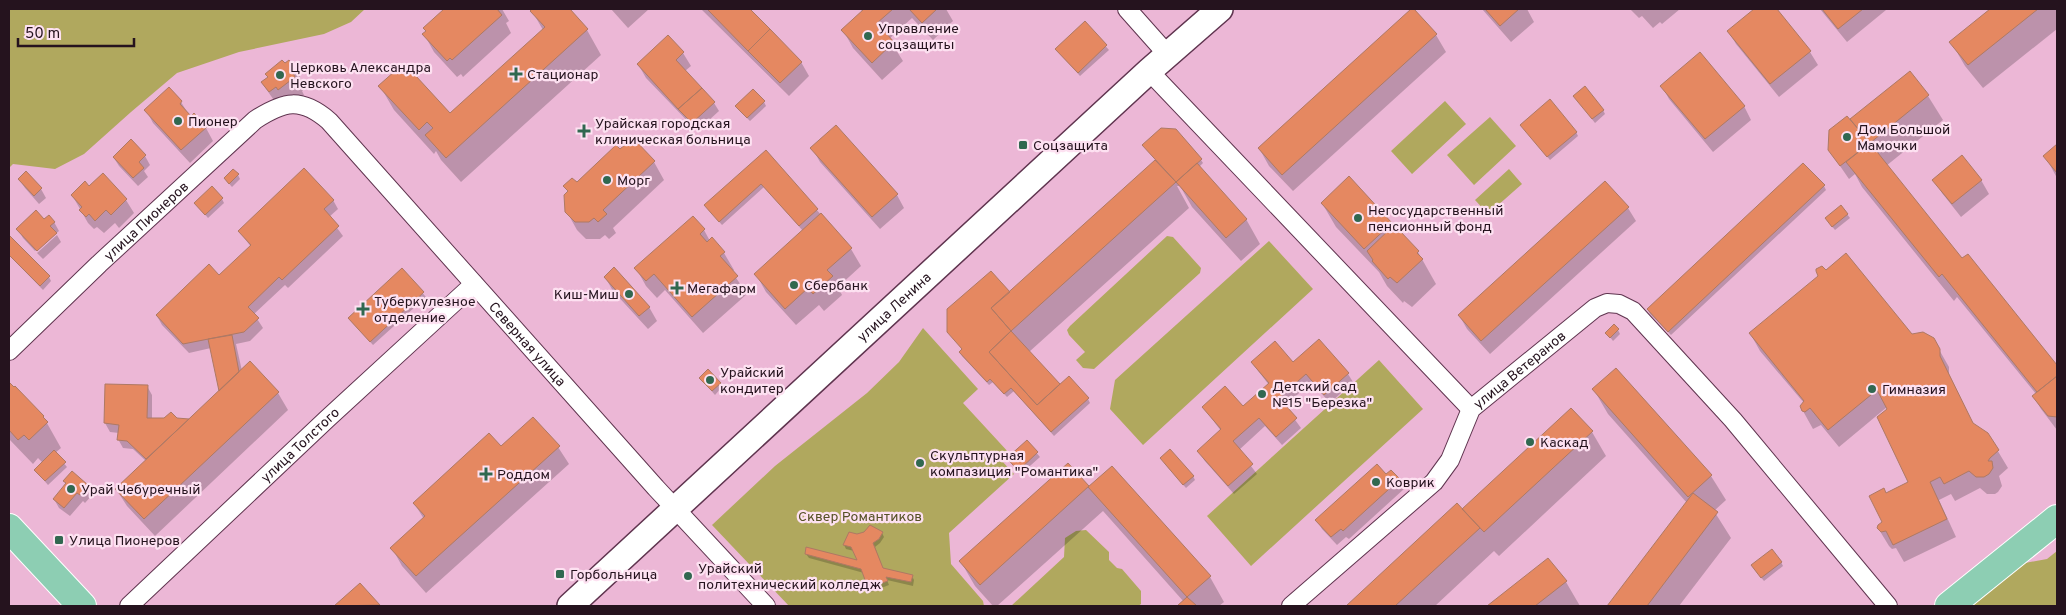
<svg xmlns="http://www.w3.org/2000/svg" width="2066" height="615" font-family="Overpass,sans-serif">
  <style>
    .green { fill: #b0a85e }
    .shadow { fill: #0003 }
    .building { fill: #e58861; stroke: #ae7964 }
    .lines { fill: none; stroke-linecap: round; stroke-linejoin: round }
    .street-casing { stroke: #5f344f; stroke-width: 20 }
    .secondary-casing { stroke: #5f344f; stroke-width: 28 }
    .primary-casing { stroke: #fff; stroke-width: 30 }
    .street { stroke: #fff; stroke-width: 18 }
    .secondary { stroke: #fff; stroke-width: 25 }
    .primary { stroke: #8dceb3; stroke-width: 28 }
    .poi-dot { fill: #316850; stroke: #fde1f1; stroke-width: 2 }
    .labels { text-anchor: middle; stroke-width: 4.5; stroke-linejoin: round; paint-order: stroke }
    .poi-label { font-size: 14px; fill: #25131e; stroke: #fde1f1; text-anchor: start }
    .street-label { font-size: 14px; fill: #25131e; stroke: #fde1f1 }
    .park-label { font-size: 14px; fill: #565126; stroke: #fde1f1 }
  </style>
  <rect width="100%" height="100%" fill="#ecb7d6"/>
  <path class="green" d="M 9,9 L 365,9 L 351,22 L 324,34 L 239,52 L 177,73 L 131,112 L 84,154 L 55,169 L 13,164 L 9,168 Z
    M 1445,101 L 1466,124 L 1412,174 L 1391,151 Z
    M 1490,117 L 1516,146 L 1474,185 L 1447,155 Z
    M 1509,169 L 1522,184 L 1488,214 L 1475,200 Z
    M 1167,236 L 1173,237 L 1201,268 L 1200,273 L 1094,369 L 1083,368 L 1076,360 L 1085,352 L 1069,335 L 1067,330 L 1070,326 Z
    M 1269,241 L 1313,289 L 1143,445 L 1110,409 L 1115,380 Z
    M 923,328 L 978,389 L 963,403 L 1010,454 L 1002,461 L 1014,474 L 949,533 L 951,564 L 983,601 L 984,606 L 789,606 L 712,525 L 775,466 L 867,393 L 899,362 Z
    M 1379,360 L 1423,409 L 1251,566 L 1207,516 Z
    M 1086,530 L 1109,552 L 1109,560 L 1117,568 L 1122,569 L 1141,591 L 1141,604 L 1138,606 L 1011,606 L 1064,557 L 1065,538 L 1076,531 Z
    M 2057,551 L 2057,606 L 1972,606 L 2025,563 L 2047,559 Z"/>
  <path class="shadow" d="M 446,9 L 502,9 L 509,21 L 506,23 L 511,33 L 463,77 L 461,74 L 457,77 L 434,52 L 424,34 L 427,32 L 424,28 Z
    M 534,9 L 568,9 L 587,30 L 601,55 L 461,182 L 441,160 L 436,151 L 434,154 L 394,110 L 380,86 L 449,115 L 543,30 L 532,11 Z
    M 611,9 L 649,9 L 628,28 Z
    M 701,9 L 748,9 L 801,62 L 809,76 L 789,96 Z
    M 860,9 L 946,9 L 953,21 L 933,40 L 912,18 L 889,39 L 903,61 L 882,80 L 853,48 L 843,30 L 863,12 Z
    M 1482,9 L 1527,9 L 1534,22 L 1511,42 Z
    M 1630,9 L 1680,9 L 1662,24 L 1660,22 L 1653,28 L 1642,16 L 1639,18 Z
    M 1756,9 L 1775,9 L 1810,52 L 1818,65 L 1779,97 L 1736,44 L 1728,31 Z
    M 1820,9 L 1885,9 L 1886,10 L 1847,42 Z
    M 1992,9 L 2057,9 L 2057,29 L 1983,88 L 1965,66 L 1951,42 Z
    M 1085,23 L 1109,50 L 1080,76 L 1059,53 Z
    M 1436,35 L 1446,52 L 1293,191 L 1269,166 L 1259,148 Z
    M 683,53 L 691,66 L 685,71 L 714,103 L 719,111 L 697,131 L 646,78 L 638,64 Z
    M 296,70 L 306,88 L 302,91 L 304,95 L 289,107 L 280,109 L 262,83 Z
    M 1909,72 L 1928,96 L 1943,120 L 1886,166 L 1962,260 L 1967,255 L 2057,367 L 2057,430 L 2041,409 L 2033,396 L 2036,394 L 1957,297 L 1954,301 L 1862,187 L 1855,174 L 1849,179 L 1829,150 L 1855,126 L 1852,119 Z
    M 1662,86 L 1744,106 L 1751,120 L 1713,152 L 1669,99 Z
    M 1577,100 L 1603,110 L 1605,114 L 1595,123 Z
    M 181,102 L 189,115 L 206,128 L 213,141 L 190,163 L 153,123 L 146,110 Z
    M 764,102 L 766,106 L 750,121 L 739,110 Z
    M 1524,129 L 1576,132 L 1578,136 L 1550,160 Z
    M 633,139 L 654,162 L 664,180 L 613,228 L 616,233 L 609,239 L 605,235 L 600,239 L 586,239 L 577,230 L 567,212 L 569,193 L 565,186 L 576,184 Z
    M 131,141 L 145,156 L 150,165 L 144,171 L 148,177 L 138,186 L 119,166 L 114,158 Z
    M 2057,146 L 2057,178 L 2045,156 Z
    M 812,148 L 897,195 L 904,208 L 880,229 L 820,162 Z
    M 766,152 L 851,249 L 861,266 L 838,287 L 842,295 L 824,311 L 819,305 L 796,325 L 766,292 L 756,274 L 803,231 L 764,187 L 722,225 L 708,209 Z
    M 1156,160 L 1201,160 L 1203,163 L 1199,167 L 1246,219 L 1260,244 L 1241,261 L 1192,207 L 1180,186 L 1177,186 L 1189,208 L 1029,352 L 1059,386 L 1088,399 L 1090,403 L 1054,436 L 1014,391 L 1007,397 L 993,382 L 989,385 L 962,356 L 960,352 L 963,350 L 948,332 L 1009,293 Z
    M 26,173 L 41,189 L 46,198 L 39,204 L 25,188 L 19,179 Z
    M 103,175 L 126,200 L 134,213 L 119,228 L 115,223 L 104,233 L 97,227 L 94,229 L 88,223 L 72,195 L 89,188 Z
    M 238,175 L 240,179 L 232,187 L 225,179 Z
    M 1934,180 L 1981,180 L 1989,194 L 1961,217 L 1942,193 Z
    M 1605,183 L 1628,208 L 1636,221 L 1490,354 L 1467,329 L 1459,315 Z
    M 1824,186 L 1826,190 L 1671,335 L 1650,314 L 1648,310 Z
    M 222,199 L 224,203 L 208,218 L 195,203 Z
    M 333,200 L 338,209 L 329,217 L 343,236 L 288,288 L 285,285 L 254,314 L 263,328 L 250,341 L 236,344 L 242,371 L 250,363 L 278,393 L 288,410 L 155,536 L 127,506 L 116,489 L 146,461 L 133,449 L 123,448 L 118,439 L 119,433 L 110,432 L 105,423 L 106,385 L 147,386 L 152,395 L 152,419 L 189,420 L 221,391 L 211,348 L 189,353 L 162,325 L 157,316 L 219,277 L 251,247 L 239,231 Z
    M 1322,203 L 1391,223 L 1396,232 L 1400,232 L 1418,252 L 1436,284 L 1412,307 L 1404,301 L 1403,303 L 1387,286 L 1379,272 L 1336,227 Z
    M 1847,214 L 1850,218 L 1835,230 L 1829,223 Z
    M 44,221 L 54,222 L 59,231 L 35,251 L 23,238 L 18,229 Z
    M 704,230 L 710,241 L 724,253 L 734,270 L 732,272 L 747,294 L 703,333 L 665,290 L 657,298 L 646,286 L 636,268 Z
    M 9,235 L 9,238 L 49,277 L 51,281 L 43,290 L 9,255 Z
    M 57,235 L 61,242 L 43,259 L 37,253 Z
    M 402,270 L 426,297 L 373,345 L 349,319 Z
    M 605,277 L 649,307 L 657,321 L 648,329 L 613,291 Z
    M 1618,330 L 1620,334 L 1613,341 L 1607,333 Z
    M 1750,333 L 1911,335 L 1933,339 L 1949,367 L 1949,375 L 1974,425 L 1987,433 L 2008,468 L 1999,476 L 2002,486 L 1998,492 L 1995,494 L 1987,494 L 1980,488 L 1955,501 L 1951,494 L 1939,500 L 1956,537 L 1904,562 L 1896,548 L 1892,549 L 1889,546 L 1878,528 L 1909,483 L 1887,407 L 1839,447 L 1821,425 L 1813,429 L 1803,411 L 1804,403 L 1760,351 Z
    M 1252,363 L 1293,364 L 1348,374 L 1353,382 L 1330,403 L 1311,382 L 1285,406 L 1301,428 L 1282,445 L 1265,426 L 1239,450 L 1257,474 L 1234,494 L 1204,460 L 1199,451 L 1221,431 L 1203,407 L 1243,408 L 1269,385 Z
    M 1616,369 L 1711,476 L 1726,500 L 1714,511 L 1731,538 L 1679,606 L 1609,606 L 1687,503 L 1608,414 L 1594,390 Z
    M 700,378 L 720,383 L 722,387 L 715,395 Z
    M 9,384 L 43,416 L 61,448 L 55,453 L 67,467 L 48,485 L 35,470 L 43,463 L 38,458 L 33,464 L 9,439 Z
    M 1592,432 L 1606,456 L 1499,556 L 1494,551 L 1435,606 L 1348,606 L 1457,505 L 1462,510 Z
    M 1027,442 L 1040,457 L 1021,474 L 1011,463 Z
    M 558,447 L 569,464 L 426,593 L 402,566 L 392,548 L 424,519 L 414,503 L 501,448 Z
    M 1164,463 L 1193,476 L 1195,480 L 1186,488 Z
    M 1068,465 L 1089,488 L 1112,468 L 1210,577 L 1224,602 L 1219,606 L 1179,606 L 1184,602 L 1103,511 L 997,606 L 993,606 L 975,586 L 961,562 Z
    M 1391,471 L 1404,489 L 1349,539 L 1346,537 L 1337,545 L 1322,529 L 1317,520 Z
    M 65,481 L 87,486 L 93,494 L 85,503 L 83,501 L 70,516 L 59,508 L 54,499 L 66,484 Z
    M 882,533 L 884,537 L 880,543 L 875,547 L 883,569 L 912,576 L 914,580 L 913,586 L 887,580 L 889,585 L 871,592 L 864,573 L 809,558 L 806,554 L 860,562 L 854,551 L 846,549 L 844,545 L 857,536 Z
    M 1548,559 L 1566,582 L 1580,606 L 1489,606 Z
    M 1781,562 L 1783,566 L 1764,581 L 1755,570 Z
    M 360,585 L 379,606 L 336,606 Z"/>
  <path class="building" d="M 444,9 L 497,9 L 502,15 L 452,60 L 450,58 L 447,61 L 422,34 L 426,31 L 423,28 Z
    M 532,9 L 570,9 L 588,29 L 446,158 L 425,135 L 433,128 L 427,122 L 419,130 L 378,86 L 404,63 L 450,113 L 545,27 L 530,11 Z
    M 707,9 L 750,9 L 770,29 L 748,51 Z
    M 864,9 L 893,9 L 877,23 L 894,42 L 872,63 L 841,30 Z
    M 909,9 L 937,9 L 922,23 Z
    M 1411,9 L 1414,9 L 1437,34 L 1282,175 L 1258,148 Z
    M 1485,9 L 1519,9 L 1500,26 Z
    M 1754,9 L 1777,9 L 1811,51 L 1770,84 L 1727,31 Z
    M 1822,9 L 1863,9 L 1838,29 Z
    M 1990,9 L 2038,9 L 1968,65 L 1949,42 Z
    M 1085,21 L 1107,45 L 1078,73 L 1055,49 Z
    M 770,29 L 802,62 L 780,83 L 748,51 Z
    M 668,35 L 684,52 L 676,60 L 702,88 L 678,109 L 637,64 Z
    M 1700,52 L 1745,106 L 1705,139 L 1660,86 Z
    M 282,60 L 285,63 L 289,60 L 297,70 L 293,73 L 295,77 L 278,90 L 276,87 L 269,92 L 261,82 L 268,77 L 265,74 Z
    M 1910,71 L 1929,95 L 1870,143 L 1850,119 Z
    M 1585,86 L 1604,110 L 1592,119 L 1573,96 Z
    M 169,87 L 182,101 L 180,104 L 191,116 L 194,113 L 207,127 L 181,150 L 144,110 Z
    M 702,88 L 715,102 L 692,123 L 678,109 Z
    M 753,89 L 765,101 L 747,118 L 735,106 Z
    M 1550,99 L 1577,132 L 1547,157 L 1520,125 Z
    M 1847,116 L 1870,143 L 1840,166 L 1828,150 L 1829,130 Z
    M 836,125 L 898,194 L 872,217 L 810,148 Z
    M 1161,128 L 1176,129 L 1202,159 L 1176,182 L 1142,145 Z
    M 633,138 L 655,161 L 603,210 L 607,214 L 598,222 L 594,218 L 589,222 L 575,222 L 565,212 L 564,195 L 568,191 L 563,186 L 572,178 L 577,182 L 616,145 L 620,149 Z
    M 131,139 L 146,155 L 139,162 L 144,168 L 133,178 L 113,157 Z
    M 1870,143 L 1962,258 L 1968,254 L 2057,365 L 2057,376 L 2037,392 L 1942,274 L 1939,277 L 1846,162 Z
    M 2057,144 L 2057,173 L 2043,156 Z
    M 766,150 L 818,209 L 799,226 L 761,184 L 719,222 L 704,205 Z
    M 1962,155 L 1982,180 L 1952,204 L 1932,180 Z
    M 1155,160 L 1176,182 L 1011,331 L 991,308 Z
    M 1197,163 L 1247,219 L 1226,238 L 1176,182 Z
    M 1803,163 L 1825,185 L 1668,332 L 1647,309 Z
    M 304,168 L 334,200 L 324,209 L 339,226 L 282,280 L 279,277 L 248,307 L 259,318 L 244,332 L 183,344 L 156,315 L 209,264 L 219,275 L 251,245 L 238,231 Z
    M 233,169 L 239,174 L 229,184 L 224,178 Z
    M 26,171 L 42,188 L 34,196 L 18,179 Z
    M 103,173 L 127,199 L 111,215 L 106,210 L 95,221 L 89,214 L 86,217 L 79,210 L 82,207 L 71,195 L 85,181 L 89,186 Z
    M 1349,176 L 1392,223 L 1364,249 L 1321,203 Z
    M 1605,181 L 1629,207 L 1481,341 L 1458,315 Z
    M 212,186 L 223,198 L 205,215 L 194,203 Z
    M 1841,205 L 1848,214 L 1832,227 L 1825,218 Z
    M 36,210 L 44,219 L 49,215 L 55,222 L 50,226 L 57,233 L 37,251 L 16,229 Z
    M 821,213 L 852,248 L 827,270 L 833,276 L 813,294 L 808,288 L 785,309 L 754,274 Z
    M 693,216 L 705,229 L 700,234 L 707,242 L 712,237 L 725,252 L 720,256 L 738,276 L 692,317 L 654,274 L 646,281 L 634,268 Z
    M 1393,226 L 1398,232 L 1400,231 L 1419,251 L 1417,253 L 1423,259 L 1397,283 L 1390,277 L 1388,279 L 1372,261 L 1373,260 L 1367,251 Z
    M 9,235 L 50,276 L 40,286 L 9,255 Z
    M 1846,253 L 1912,334 L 1923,332 L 1934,338 L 1940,349 L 1940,356 L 1973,423 L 1988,433 L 1999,450 L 1990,458 L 1988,461 L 1992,461 L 1993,468 L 1989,474 L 1984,477 L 1976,477 L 1969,471 L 1944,484 L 1940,477 L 1930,482 L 1947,519 L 1893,545 L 1886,531 L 1881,532 L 1877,528 L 1878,525 L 1882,522 L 1869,496 L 1884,488 L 1886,493 L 1908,482 L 1877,417 L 1887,409 L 1877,390 L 1828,430 L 1810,408 L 1805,412 L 1802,411 L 1800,406 L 1804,401 L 1749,333 L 1818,276 L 1816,271 L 1816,269 L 1822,266 L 1826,270 Z
    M 614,267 L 650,307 L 639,316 L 604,277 Z
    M 402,268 L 424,292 L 370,342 L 348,318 Z
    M 991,271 L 1010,292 L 991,308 L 1011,331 L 989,352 L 1037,405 L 1069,376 L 1089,398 L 1051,432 L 1011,388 L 1004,394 L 990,379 L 987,382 L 959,352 L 962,349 L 947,332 L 947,309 Z
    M 1614,324 L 1619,329 L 1610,338 L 1605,333 Z
    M 1011,331 L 1060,384 L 1037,405 L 989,352 Z
    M 232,335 L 239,372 L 219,391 L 208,339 Z
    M 1319,339 L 1349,373 L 1324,395 L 1306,374 L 1279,398 L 1297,418 L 1276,437 L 1259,418 L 1233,441 L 1253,464 L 1228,486 L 1197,451 L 1221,429 L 1202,407 L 1225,386 L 1243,406 L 1269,383 L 1251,362 L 1275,341 L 1293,362 Z
    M 250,361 L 279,392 L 144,519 L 115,489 Z
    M 1616,368 L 1712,475 L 1688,497 L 1592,389 Z
    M 708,369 L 721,383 L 712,391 L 699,378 Z
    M 2057,376 L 2057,417 L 2048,416 L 2032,396 Z
    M 9,382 L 14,387 L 15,386 L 44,416 L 43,417 L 48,422 L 29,440 L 24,435 L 18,440 L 9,430 Z
    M 105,384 L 148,385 L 147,418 L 164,418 L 171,412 L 177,418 L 189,419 L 146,459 L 127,441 L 117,440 L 119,425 L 104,423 Z
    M 1571,408 L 1593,431 L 1484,532 L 1462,509 Z
    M 533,417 L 560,446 L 416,576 L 390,548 L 425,516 L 413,503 L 489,433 L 501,446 Z
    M 1027,440 L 1038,452 L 1018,471 L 1007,458 Z
    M 1170,449 L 1194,476 L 1183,485 L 1160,458 Z
    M 54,450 L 66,462 L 45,481 L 34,470 Z
    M 1068,463 L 1089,486 L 980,585 L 959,561 Z
    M 1377,464 L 1386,474 L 1391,470 L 1400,479 L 1343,531 L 1341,529 L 1331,537 L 1315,520 Z
    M 1112,466 L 1211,576 L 1187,597 L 1088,487 Z
    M 72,471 L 88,485 L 80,495 L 77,493 L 64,508 L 53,499 L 66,483 L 63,481 Z
    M 1693,493 L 1718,512 L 1647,606 L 1607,606 Z
    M 1457,503 L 1480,528 L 1395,606 L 1346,606 Z
    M 870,525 L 883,532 L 879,539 L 873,543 L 883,568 L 913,575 L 911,582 L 886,577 L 888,581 L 868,588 L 861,569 L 805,554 L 806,547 L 857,560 L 851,547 L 843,545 L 849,532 L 857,534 L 864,532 Z
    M 1772,549 L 1782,562 L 1761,578 L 1751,565 Z
    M 1548,558 L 1567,581 L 1535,606 L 1487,606 Z
    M 360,583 L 380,605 L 334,606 Z
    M 1187,597 L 1197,606 L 1177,606 Z"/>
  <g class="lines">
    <g class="street-casing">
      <g id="street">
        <path d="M 1127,9 L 1167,54"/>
        <path d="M 1149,71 L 1471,409"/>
        <path id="s1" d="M 9,351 L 99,264 L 255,120 C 284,101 301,97 329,121 L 656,488 L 766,606"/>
        <path id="s2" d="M 129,606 L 327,419 L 474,284"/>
        <path id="s3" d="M 1291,606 L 1434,482 L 1450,460 L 1471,409 L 1595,308 L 1607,303 L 1619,304 L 1633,311 L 1733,420 L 1888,606"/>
      </g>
    </g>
    <g class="secondary-casing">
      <g id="secondary">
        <path id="s4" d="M 570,606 L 1149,71 L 1220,9"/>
      </g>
    </g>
    <g class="primary-casing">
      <path id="primary" d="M 9,528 L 82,606
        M 1949,606 L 2057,519"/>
    </g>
    <use href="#street" class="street"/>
    <use href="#secondary" class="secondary"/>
    <use href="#primary" class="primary"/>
  </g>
  <g class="poi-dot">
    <circle cx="868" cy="36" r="5"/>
    <path d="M513.5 66.5h5v5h5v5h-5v5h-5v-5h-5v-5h5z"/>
    <circle cx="280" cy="75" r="5"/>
    <circle cx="178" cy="121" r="5"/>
    <path d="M581.5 123.5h5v5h5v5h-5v5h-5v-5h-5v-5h5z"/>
    <circle cx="1847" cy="137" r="5"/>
    <rect x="1018" y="140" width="10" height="10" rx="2.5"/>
    <circle cx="607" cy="180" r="5"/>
    <circle cx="1358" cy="218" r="5"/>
    <circle cx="794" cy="285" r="5"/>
    <path d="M674.5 280.5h5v5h5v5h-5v5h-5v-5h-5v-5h5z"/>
    <circle cx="629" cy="294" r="5"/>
    <path d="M360.5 301.5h5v5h5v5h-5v5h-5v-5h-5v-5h5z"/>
    <circle cx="710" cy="380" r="5"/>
    <circle cx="1872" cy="389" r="5"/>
    <circle cx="1262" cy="394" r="5"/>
    <circle cx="1530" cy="442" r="5"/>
    <circle cx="920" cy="463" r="5"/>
    <path d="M483.5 466.5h5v5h5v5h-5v5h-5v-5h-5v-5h5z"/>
    <circle cx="1376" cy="482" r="5"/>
    <circle cx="71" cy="489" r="5"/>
    <rect x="54" y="535" width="10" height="10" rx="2.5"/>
    <rect x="555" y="569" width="10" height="10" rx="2.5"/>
    <circle cx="688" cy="576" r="5"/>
  </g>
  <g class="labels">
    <g class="poi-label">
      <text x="878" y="33">Управление<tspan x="878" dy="16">соцзащиты</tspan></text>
      <text x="290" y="72">Церковь Александра<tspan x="290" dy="16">Невского</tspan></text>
      <text x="527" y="79">Стационар</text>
      <text x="188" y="126">Пионер</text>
      <text x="595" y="128">Урайская городская<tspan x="595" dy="16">клиническая больница</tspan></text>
      <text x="1857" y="134">Дом Большой<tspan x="1857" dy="16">Мамочки</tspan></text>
      <text x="1033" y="150">Соцзащита</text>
      <text x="617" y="185">Морг</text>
      <text x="1368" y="215">Негосударственный<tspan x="1368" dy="16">пенсионный фонд</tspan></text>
      <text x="804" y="290">Сбербанк</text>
      <text x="687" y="293">Мегафарм</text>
      <text x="619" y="299" text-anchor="end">Киш-Миш</text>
      <text x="374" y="306">Туберкулезное<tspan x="374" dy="16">отделение</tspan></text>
      <text x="720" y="377">Урайский<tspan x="720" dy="16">кондитер</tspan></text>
      <text x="1272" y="391">Детский сад<tspan x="1272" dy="16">№15 "Березка"</tspan></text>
      <text x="1882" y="394">Гимназия</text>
      <text x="1540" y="447">Каскад</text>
      <text x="930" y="460">Скульптурная<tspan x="930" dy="16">компазиция "Романтика"</tspan></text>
      <text x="497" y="479">Роддом</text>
      <text x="1386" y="487">Коврик</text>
      <text x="81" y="494">Урай Чебуречный</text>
      <text x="69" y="545">Улица Пионеров</text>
      <text x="698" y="573">Урайский<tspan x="698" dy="16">политехнический колледж</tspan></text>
      <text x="570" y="579">Горбольница</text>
    </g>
    <g class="street-label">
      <text dy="5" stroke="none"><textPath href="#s1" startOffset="189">улица Пионеров</textPath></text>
      <text dy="5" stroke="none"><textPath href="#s4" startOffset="441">улица Ленина</textPath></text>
      <text dy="5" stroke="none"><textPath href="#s1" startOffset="718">Северная улица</textPath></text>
      <text dy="5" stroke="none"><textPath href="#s3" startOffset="334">улица Ветеранов</textPath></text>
      <text dy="5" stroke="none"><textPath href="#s2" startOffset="235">улица Толстого</textPath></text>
    </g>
    <g class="park-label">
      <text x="860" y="521">Сквер Романтиков</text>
    </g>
  </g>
  <rect width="2066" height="615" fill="none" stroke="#25131e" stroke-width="20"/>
  <path d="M18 38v8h116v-8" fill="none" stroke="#25131e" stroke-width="2.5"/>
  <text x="25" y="38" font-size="15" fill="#25131e" stroke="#fde1f1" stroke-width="4" paint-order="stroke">50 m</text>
</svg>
